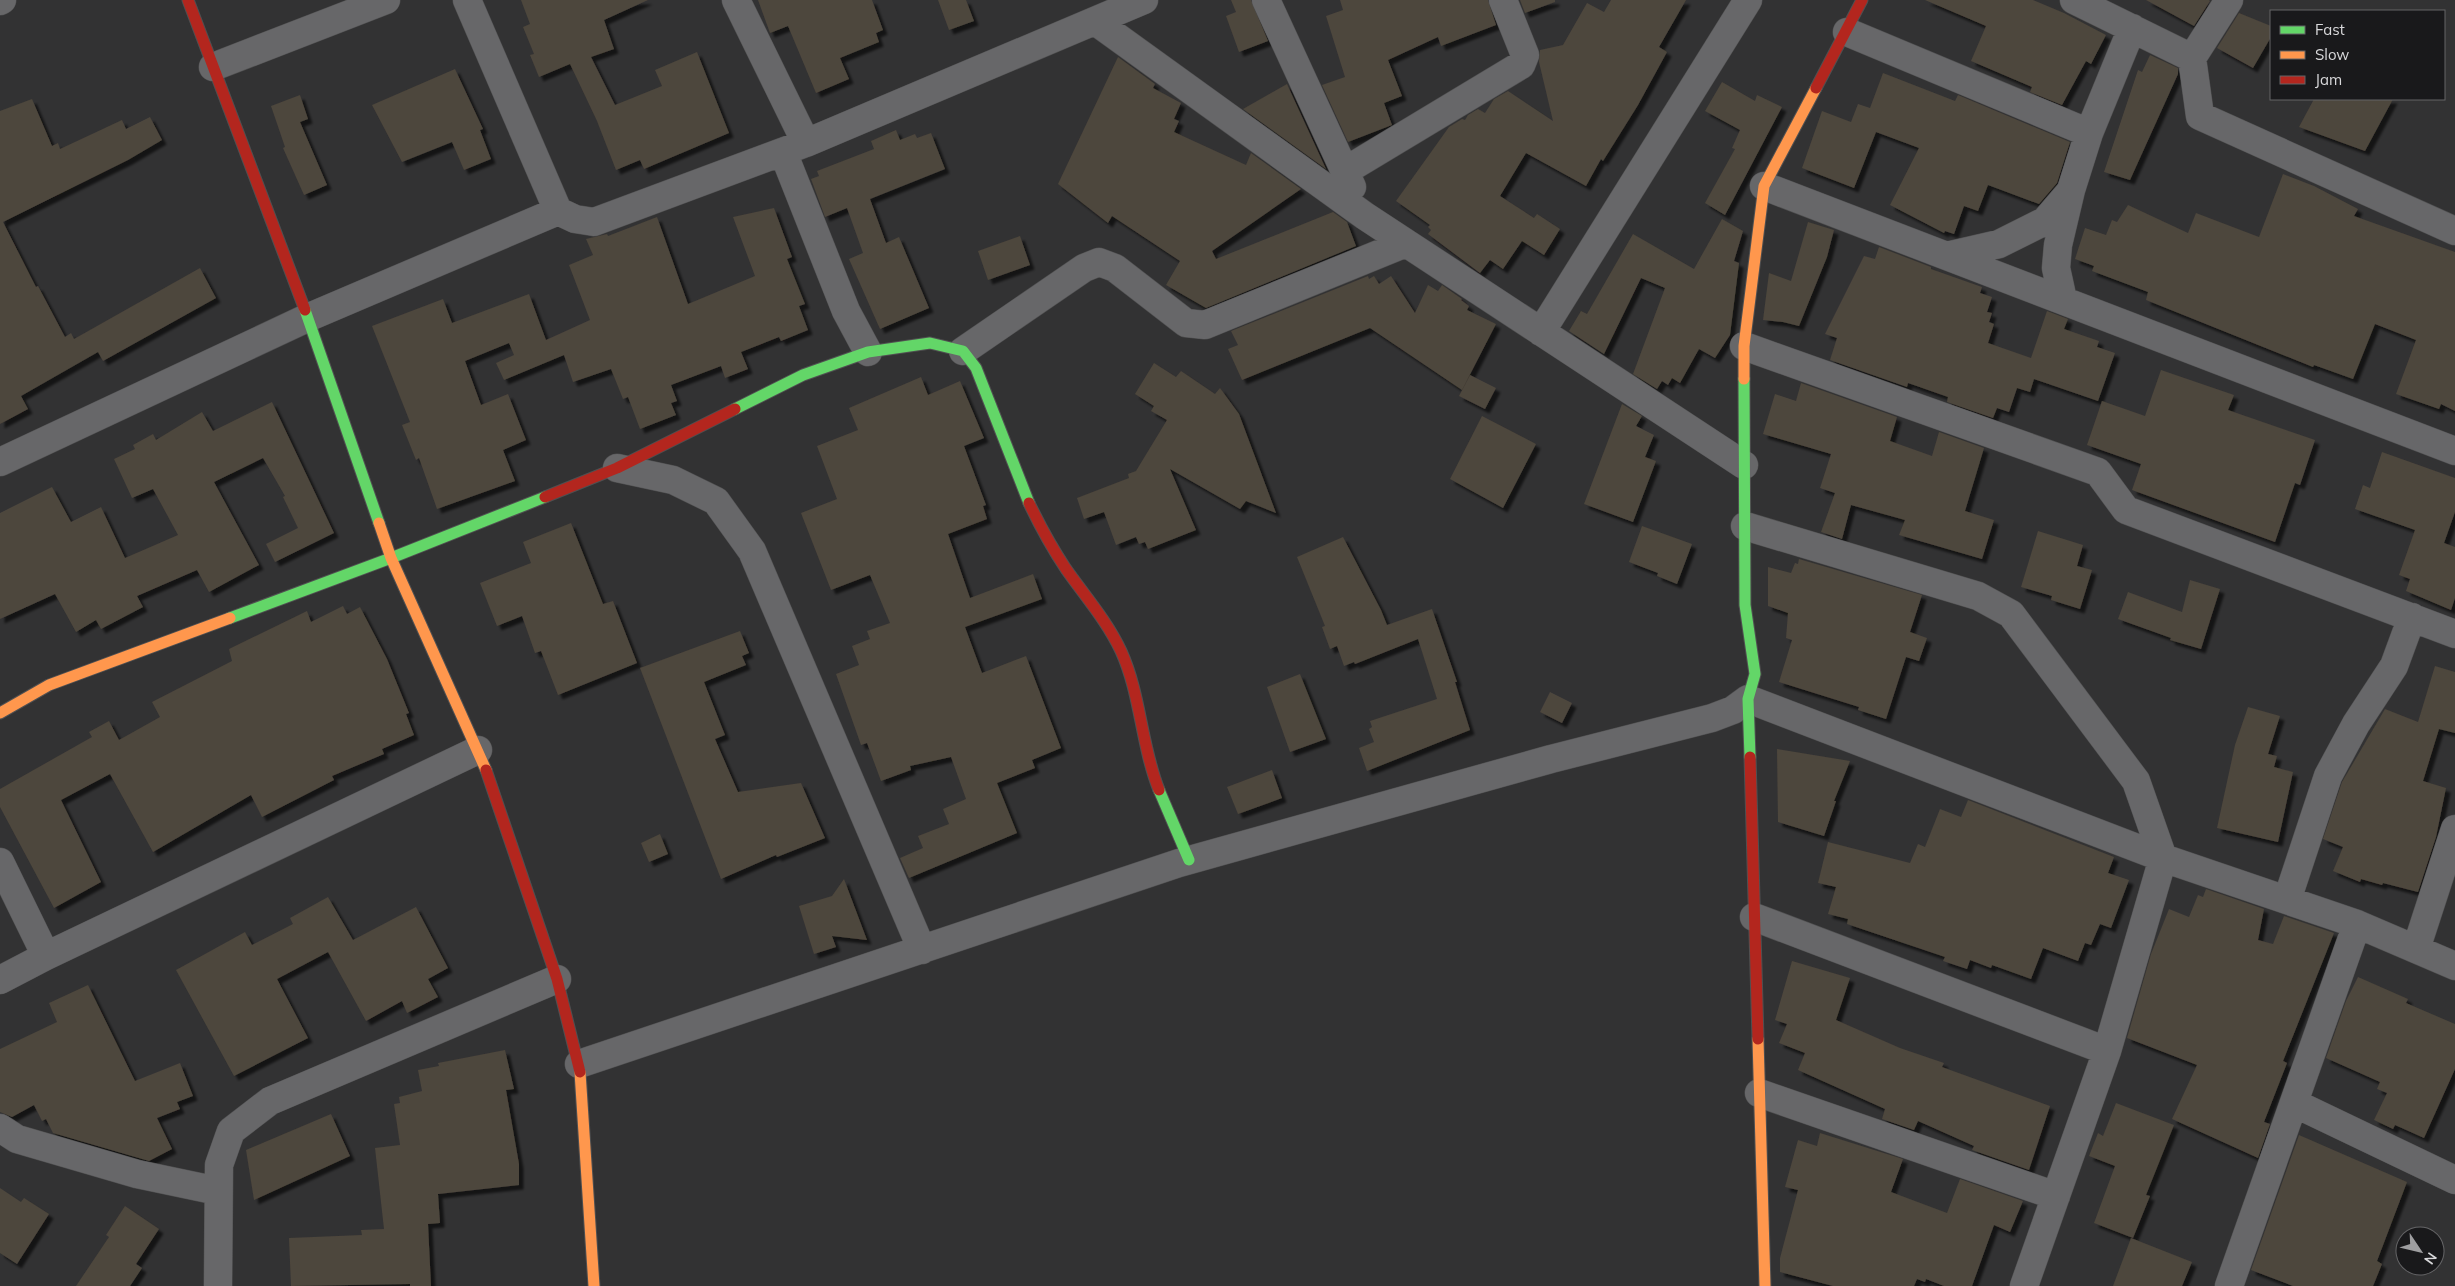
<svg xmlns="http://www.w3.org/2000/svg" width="2455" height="1286" font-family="Mulish,sans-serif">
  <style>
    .building { fill: #4d463c; filter: url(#shadow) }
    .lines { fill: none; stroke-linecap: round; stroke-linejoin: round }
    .street-casing { stroke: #505051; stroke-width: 29 }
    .fast-casing { stroke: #505051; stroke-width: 13 }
    .slow-casing { stroke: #505051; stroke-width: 13 }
    .jam-casing { stroke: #505051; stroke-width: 13 }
    .street { stroke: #676769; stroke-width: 28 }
    .fast { stroke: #63d668; stroke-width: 11 }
    .slow { stroke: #ff974d; stroke-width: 11 }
    .jam { stroke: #b3261e; stroke-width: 11 }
  </style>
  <defs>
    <filter id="shadow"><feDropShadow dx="4.5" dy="4.5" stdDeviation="1" flood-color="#0009"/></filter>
  </defs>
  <rect width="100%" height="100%" fill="#323233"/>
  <path class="building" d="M 521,0 L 648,0 L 604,20 L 614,49 L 591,57 L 615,105 L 662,86 L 655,70 L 697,52 L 729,133 L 644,169 L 640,160 L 616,170 L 597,121 L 570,64 L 539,77 L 530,55 L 534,54 L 523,27 L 530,24 Z
    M 758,0 L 872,0 L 883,30 L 876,33 L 879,42 L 840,58 L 849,79 L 816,93 L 788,26 L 770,33 Z
    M 938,0 L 966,0 L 974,21 L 949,30 Z
    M 1231,0 L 1251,0 L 1268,41 L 1239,52 L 1226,16 L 1236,12 Z
    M 1340,0 L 1488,0 L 1496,25 L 1441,46 L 1438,37 L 1388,60 L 1402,96 L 1384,103 L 1392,125 L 1348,142 L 1322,85 L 1345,77 L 1326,16 L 1343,10 Z
    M 1520,0 L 1555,0 L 1555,2 L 1525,13 Z
    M 1611,0 L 1686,0 L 1659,47 L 1667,52 L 1638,105 L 1603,161 L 1601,159 L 1586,186 L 1526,153 L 1500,196 L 1534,218 L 1537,214 L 1560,229 L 1544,255 L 1522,241 L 1503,269 L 1490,260 L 1480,273 L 1428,234 L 1431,230 L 1428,227 L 1430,225 L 1396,201 L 1449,127 L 1462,119 L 1465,120 L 1468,115 L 1478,109 L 1485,113 L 1494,99 L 1508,91 L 1553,121 L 1539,62 L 1540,50 L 1563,45 L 1587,3 L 1604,12 Z
    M 1925,0 L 2033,0 L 2064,13 L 2106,35 L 2091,64 L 2086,61 L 2062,105 L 2030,92 L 2032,87 L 1971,61 L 1986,26 Z
    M 2146,0 L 2209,0 L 2210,1 L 2194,26 Z
    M 2239,13 L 2271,26 L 2271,37 L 2253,68 L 2217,48 Z
    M 2150,55 L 2178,68 L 2178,74 L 2130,180 L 2104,172 L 2138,70 L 2142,72 Z
    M 1118,57 L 1155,84 L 1153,88 L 1181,103 L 1174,119 L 1179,121 L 1174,132 L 1246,165 L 1251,153 L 1301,189 L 1212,251 L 1216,259 L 1333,212 L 1347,222 L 1356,246 L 1206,308 L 1166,285 L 1180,261 L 1112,216 L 1108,223 L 1058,184 Z
    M 455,69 L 483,129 L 480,130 L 491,159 L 464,170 L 452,142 L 402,162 L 372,105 Z
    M 1883,73 L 1955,101 L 1958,95 L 2070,142 L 2057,183 L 2039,204 L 1988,185 L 1978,211 L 1964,206 L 1954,234 L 1945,231 L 1944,233 L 1890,205 L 1919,148 L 1876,132 L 1854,188 L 1802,168 L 1822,111 L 1851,122 L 1858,104 L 1870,108 Z
    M 1722,82 L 1755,101 L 1757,95 L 1782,107 L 1725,215 L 1705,203 L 1735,149 L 1732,148 L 1740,130 L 1705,111 Z
    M 1287,84 L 1292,95 L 1326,169 L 1243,109 Z
    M 300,95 L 308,119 L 300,122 L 327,185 L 304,195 L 283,148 L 285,147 L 271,106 Z
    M 32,99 L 52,146 L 58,143 L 60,149 L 122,120 L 126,129 L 150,117 L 162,140 L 128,160 L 3,222 L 36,287 L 38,286 L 65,337 L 71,333 L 74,339 L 200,268 L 216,298 L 103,361 L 98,352 L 21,396 L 28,409 L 0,424 L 0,111 Z
    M 2314,99 L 2393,99 L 2365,151 L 2299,127 Z
    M 896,130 L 900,140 L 915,134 L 917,138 L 931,133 L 945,169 L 870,199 L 886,243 L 899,237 L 929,308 L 880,329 L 849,259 L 863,253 L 847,208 L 825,217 L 811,179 L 819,176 L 817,171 L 874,149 L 871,141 Z
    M 2283,174 L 2314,186 L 2358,209 L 2354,216 L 2455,252 L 2455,411 L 2441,404 L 2439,409 L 2396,394 L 2416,340 L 2375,324 L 2353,379 L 2314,365 L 2313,367 L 2146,300 L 2148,292 L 2092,271 L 2094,266 L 2075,259 L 2085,228 L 2106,235 L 2112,220 L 2117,222 L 2128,205 L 2188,233 L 2196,213 L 2259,237 Z
    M 774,208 L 792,257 L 787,259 L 805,304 L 799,306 L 808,330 L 781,341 L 779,337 L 741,352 L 748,369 L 725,378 L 721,366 L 671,385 L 677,401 L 671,403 L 676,415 L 640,429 L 628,397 L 623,399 L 611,369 L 573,382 L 564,355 L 504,380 L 496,363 L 514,355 L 509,343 L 465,361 L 481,405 L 508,394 L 526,440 L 503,450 L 515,481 L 437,509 L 419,458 L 416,460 L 402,425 L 410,422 L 372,326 L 443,299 L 452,323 L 529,294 L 546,340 L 590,320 L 569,265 L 593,255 L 586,239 L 607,234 L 608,236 L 657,217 L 688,304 L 755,276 L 733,217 Z
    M 1722,219 L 1743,231 L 1734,261 L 1739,263 L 1730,335 L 1715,358 L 1699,349 L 1680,383 L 1672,378 L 1668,385 L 1662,381 L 1657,389 L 1633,374 L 1665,288 L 1641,278 L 1604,354 L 1569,331 L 1581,311 L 1587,314 L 1633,234 L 1694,269 Z
    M 1808,222 L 1834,230 L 1827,257 L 1799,326 L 1783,322 L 1763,320 L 1769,273 L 1791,281 Z
    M 1020,236 L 1030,265 L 988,280 L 978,251 Z
    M 1879,247 L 1931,267 L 1931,269 L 1982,287 L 1980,293 L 1992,297 L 1987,312 L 1992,313 L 1989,322 L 1994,324 L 1988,343 L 2031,358 L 2047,311 L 2068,319 L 2064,329 L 2099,341 L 2097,347 L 2115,353 L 2098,401 L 2034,379 L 2030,392 L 2017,388 L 2009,412 L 1997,408 L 1993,418 L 1947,402 L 1948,397 L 1911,384 L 1908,383 L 1907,387 L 1830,360 L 1837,338 L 1825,334 L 1864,256 L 1875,259 Z
    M 1368,276 L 1369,279 L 1374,276 L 1379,284 L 1391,276 L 1415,313 L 1428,285 L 1438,291 L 1442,285 L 1462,299 L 1461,300 L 1469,306 L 1467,310 L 1496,324 L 1462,390 L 1370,328 L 1242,380 L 1228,349 L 1238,345 L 1231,331 Z
    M 1154,363 L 1176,377 L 1181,371 L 1215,394 L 1220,388 L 1239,414 L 1276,513 L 1246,501 L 1240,509 L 1170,469 L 1196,530 L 1148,549 L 1145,542 L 1139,544 L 1136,537 L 1116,545 L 1104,512 L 1084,519 L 1077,498 L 1129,478 L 1128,474 L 1136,471 L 1167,420 L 1151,411 L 1154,406 L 1135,394 Z
    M 2161,370 L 2234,395 L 2228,410 L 2315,440 L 2300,485 L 2295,483 L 2275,542 L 2132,490 L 2141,464 L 2087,445 L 2102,401 L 2145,416 Z
    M 1470,375 L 1496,388 L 1485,409 L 1459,396 Z
    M 921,377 L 928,395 L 960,381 L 984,438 L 964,446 L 986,505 L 983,506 L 987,519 L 948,534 L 970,598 L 1033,574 L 1042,599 L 965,627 L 982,673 L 1026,656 L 1061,748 L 1032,760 L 1035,768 L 997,783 L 1017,833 L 909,878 L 900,858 L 923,848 L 918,836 L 949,824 L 943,809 L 966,799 L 951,757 L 910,766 L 911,770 L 881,781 L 867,743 L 861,745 L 836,674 L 859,665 L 852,646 L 870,639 L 867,631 L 890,623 L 870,575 L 831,590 L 801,513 L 837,499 L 817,446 L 858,430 L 849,408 Z
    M 1801,383 L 1897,417 L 1890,441 L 1932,456 L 1939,432 L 1984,448 L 1965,511 L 1994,520 L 1982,559 L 1899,535 L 1905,520 L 1851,505 L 1842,539 L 1821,532 L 1835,493 L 1820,488 L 1831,454 L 1763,434 L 1775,394 L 1796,401 Z
    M 272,402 L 334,533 L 275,562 L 266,544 L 298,528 L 283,497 L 285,496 L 263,458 L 214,482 L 259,565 L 209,592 L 197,570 L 137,596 L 143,607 L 101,629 L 96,620 L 76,632 L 55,594 L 0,619 L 0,513 L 52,487 L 71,522 L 101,507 L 125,558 L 178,535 L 153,489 L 132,498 L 114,459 L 135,449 L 133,445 L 153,434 L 156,440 L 202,412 L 213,431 Z
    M 1622,404 L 1642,416 L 1636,426 L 1654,435 L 1645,457 L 1656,461 L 1633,522 L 1584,504 Z
    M 1482,416 L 1536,444 L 1503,508 L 1450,479 Z
    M 2382,452 L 2455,478 L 2455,512 L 2444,543 L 2455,547 L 2455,598 L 2451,610 L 2406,591 L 2410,579 L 2399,575 L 2415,530 L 2355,509 L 2363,485 L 2370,488 Z
    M 571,523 L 603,604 L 613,601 L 637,663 L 558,695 L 541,651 L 535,653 L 522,616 L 497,626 L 480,583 L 531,563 L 523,542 Z
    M 1642,526 L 1692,544 L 1677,584 L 1657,576 L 1658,573 L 1629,562 Z
    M 2038,531 L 2083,545 L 2077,566 L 2092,570 L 2080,609 L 2051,600 L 2052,596 L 2021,587 Z
    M 1343,537 L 1381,610 L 1387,625 L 1432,609 L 1457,682 L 1455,682 L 1470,730 L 1367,771 L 1359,748 L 1374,742 L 1369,729 L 1372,727 L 1370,721 L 1437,699 L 1418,639 L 1355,664 L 1354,662 L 1344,666 L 1337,646 L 1330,649 L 1322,627 L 1325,626 L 1297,557 Z
    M 1799,559 L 1922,595 L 1910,632 L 1927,638 L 1919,661 L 1906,657 L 1886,719 L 1858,710 L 1859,707 L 1779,682 L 1792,640 L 1786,638 L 1788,613 L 1768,606 L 1768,567 L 1791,573 L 1795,563 L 1798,564 Z
    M 2190,580 L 2220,589 L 2201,649 L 2170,640 L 2171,638 L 2118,619 L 2128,592 L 2182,612 Z
    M 343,606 L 347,614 L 360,607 L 387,659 L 409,713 L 406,714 L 414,735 L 382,749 L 384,754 L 332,776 L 334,780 L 262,817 L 251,795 L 153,852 L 110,774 L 61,800 L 101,882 L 54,908 L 0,807 L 0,789 L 92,737 L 89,732 L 109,721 L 119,740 L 160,717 L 152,702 L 232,661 L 229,649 L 307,611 L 311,622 Z
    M 740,631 L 749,653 L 742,656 L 746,665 L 704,682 L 725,735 L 715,739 L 738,792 L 801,783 L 825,838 L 777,857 L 776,855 L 721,879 L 640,668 Z
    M 2435,666 L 2455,672 L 2455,733 L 2439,729 L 2423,781 L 2446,788 L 2436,837 L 2418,892 L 2383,883 L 2382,885 L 2361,879 L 2360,882 L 2333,871 L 2343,847 L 2323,839 L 2342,782 L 2385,709 L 2418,722 Z
    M 1300,674 L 1326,739 L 1290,752 L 1267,687 Z
    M 1550,692 L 1572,703 L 1562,723 L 1540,712 Z
    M 2248,707 L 2280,716 L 2268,754 L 2277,756 L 2274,767 L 2293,772 L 2278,842 L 2217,828 L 2235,745 Z
    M 1777,749 L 1850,761 L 1834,801 L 1836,801 L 1824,836 L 1778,822 Z
    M 1272,770 L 1282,798 L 1238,814 L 1227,787 Z
    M 1968,800 L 2114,857 L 2108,873 L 2129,880 L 2111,928 L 2100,924 L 2091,945 L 2085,943 L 2078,961 L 2043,948 L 2031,979 L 1992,965 L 1991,968 L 1970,960 L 1967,969 L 1943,961 L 1945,957 L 1847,924 L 1848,919 L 1828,914 L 1836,887 L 1818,883 L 1828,842 L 1910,863 L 1918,844 L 1925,847 L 1940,809 L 1961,817 Z
    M 660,834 L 668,854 L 649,862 L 641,843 Z
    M 844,879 L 867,940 L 832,936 L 836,947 L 814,954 L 799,906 L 832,896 Z
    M 2206,889 L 2264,909 L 2258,940 L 2273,944 L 2284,916 L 2334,933 L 2283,1061 L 2287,1063 L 2264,1122 L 2270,1124 L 2258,1158 L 2172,1119 L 2197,1065 L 2127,1038 L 2151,954 L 2169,909 L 2189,917 L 2198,895 L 2203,897 Z
    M 328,897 L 353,940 L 416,907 L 448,968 L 428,979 L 438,997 L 407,1013 L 402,1001 L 366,1021 L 328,952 L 277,979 L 308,1038 L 234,1076 L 176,970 L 245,932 L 252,945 L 293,924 L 290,918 Z
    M 1792,961 L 1850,978 L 1836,1020 L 1900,1048 L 1944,1063 L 1942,1067 L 2050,1106 L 2029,1170 L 1972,1150 L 1974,1146 L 1918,1121 L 1914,1130 L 1882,1119 L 1885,1109 L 1798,1070 L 1805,1053 L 1779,1043 L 1787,1024 L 1775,1020 Z
    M 2358,977 L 2408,999 L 2406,1003 L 2455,1024 L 2455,1069 L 2424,1138 L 2395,1125 L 2393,1129 L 2374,1120 L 2387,1093 L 2377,1089 L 2380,1082 L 2326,1058 L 2346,1001 Z
    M 88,985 L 135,1081 L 180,1063 L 193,1096 L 177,1102 L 180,1109 L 157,1118 L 172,1149 L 149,1161 L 53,1133 L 46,1119 L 42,1121 L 34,1105 L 12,1117 L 0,1112 L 0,1049 L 57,1022 L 49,1003 Z
    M 505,1050 L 514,1089 L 506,1090 L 519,1164 L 519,1185 L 438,1194 L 440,1223 L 428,1224 L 431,1286 L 410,1286 L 410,1284 L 291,1286 L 289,1238 L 362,1235 L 361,1230 L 384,1229 L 375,1148 L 400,1145 L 394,1104 L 400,1103 L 399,1097 L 422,1091 L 418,1070 L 439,1066 L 438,1063 Z
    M 2116,1103 L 2174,1125 L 2146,1195 L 2150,1196 L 2133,1238 L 2094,1223 L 2115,1166 L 2089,1156 L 2098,1133 L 2103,1136 Z
    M 331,1114 L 350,1156 L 254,1200 L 246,1150 Z
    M 1820,1133 L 1903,1159 L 1891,1192 L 1947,1213 L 1960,1179 L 2023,1201 L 2010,1232 L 1994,1225 L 1972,1286 L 1944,1286 L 1926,1279 L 1925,1282 L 1917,1279 L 1914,1286 L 1833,1286 L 1780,1272 L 1780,1258 L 1798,1190 L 1785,1187 L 1798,1140 L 1817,1146 Z
    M 2299,1135 L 2407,1182 L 2377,1261 L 2382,1264 L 2373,1286 L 2293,1286 L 2251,1270 Z
    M 0,1188 L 21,1202 L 24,1198 L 49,1214 L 17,1264 L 0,1253 Z
    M 125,1206 L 159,1229 L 136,1264 L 142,1268 L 130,1286 L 76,1286 L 109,1237 L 106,1235 Z
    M 2131,1238 L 2192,1262 L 2182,1286 L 2113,1286 Z"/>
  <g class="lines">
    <g class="street-casing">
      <path id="street" d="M 467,0 L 558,211 L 575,219 L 594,222 L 806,143 L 1144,0
        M 736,0 L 806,143
        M 1266,0 L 1352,187
        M 2074,0 L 2192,58
        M 2229,0 L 2192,58 L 2200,116 L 2455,231
        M 0,1 L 2,0
        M 1095,21 L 1365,216 L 1744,465
        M 1847,32 L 2089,133
        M 213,67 L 386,0
        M 783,152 L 846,311 L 868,352
        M 1345,171 L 1521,65 L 1525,55 L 1503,0
        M 1764,186 L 2455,451
        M 1947,256 L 1999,244 L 2045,221 L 2069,193
        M 2063,300 L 2056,268 L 2058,245 L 2071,190 L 2089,133 L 2132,28
        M 1541,332 L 1748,0
        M 1744,346 L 2098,472 L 2126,510 L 2455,634
        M 963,351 L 1084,268 L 1099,262 L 1115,268 L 1186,323 L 1205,325 L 1406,243
        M 0,462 L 307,318 L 558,211
        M 617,468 L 673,480 L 716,501 L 752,551 L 922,950
        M 1745,526 L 1978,596 L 2011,614 L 2136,781 L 2163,858 L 2107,1051 L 2024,1286
        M 0,862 L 46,956
        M 2287,900 L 2328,776 L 2356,724 L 2394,666 L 2412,617
        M 1754,917 L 2107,1051
        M 2416,949 L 2455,829
        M 0,980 L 46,956 L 478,750
        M 579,1064 L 1179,863 L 1551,759 L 1712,718 L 1733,710 L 1748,699 L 2163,858 L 2357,924 L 2455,966
        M 1759,1093 L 2056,1196
        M 2294,1103 L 2455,1180
        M 0,1128 L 17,1139 L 137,1174 L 218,1191
        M 218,1286 L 219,1165 L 231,1131 L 270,1101 L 557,979
        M 2229,1286 L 2357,924"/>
    </g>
    <g class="fast-casing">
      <path id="fast" d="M 305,310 L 379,523
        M 1744,379 L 1745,605 L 1755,674 L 1748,699 L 1750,757
        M 735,409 L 803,375 L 868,352 L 930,343 L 963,351 L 976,368 L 1029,503
        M 230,618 L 391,558 L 545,497
        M 1159,790 L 1189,860"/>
    </g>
    <g class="slow-casing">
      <path id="slow" d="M 1744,379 L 1744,346 L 1764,186 L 1816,88
        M 379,523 L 391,558 L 486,770
        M 0,713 L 49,685 L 230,618
        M 1758,1039 L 1765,1286
        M 580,1072 L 594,1286"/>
    </g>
    <g class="jam-casing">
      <path id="jam" d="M 188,0 L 305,310
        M 1816,88 L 1862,0
        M 545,497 L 617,468 L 735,409
        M 1029,503 C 1040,526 1052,548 1066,569 C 1085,596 1107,621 1121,651 C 1141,695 1141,745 1159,790
        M 1750,757 L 1758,1039
        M 486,770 L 557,979 L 580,1072"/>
    </g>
    <use href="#street" class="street"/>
    <use href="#fast" class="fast"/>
    <use href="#slow" class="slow"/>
    <use href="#jam" class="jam"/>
  </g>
  <rect x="2270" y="10" width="175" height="90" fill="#19191b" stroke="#656567"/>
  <rect x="2280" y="26" width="25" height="8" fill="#63d668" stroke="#656567"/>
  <text x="2315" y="35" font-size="15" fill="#d8d8da">Fast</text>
  <rect x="2280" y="51" width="25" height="8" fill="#ff974d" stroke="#656567"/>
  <text x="2315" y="60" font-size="15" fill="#d8d8da">Slow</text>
  <rect x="2280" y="76" width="25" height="8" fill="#b3261e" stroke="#656567"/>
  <text x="2315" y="85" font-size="15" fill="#d8d8da">Jam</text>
  <g transform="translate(2420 1251) rotate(125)"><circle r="24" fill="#19191b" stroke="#656567"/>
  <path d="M0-4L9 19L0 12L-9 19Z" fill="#9e9ea0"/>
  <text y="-8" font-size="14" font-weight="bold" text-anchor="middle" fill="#d8d8da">N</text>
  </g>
</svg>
